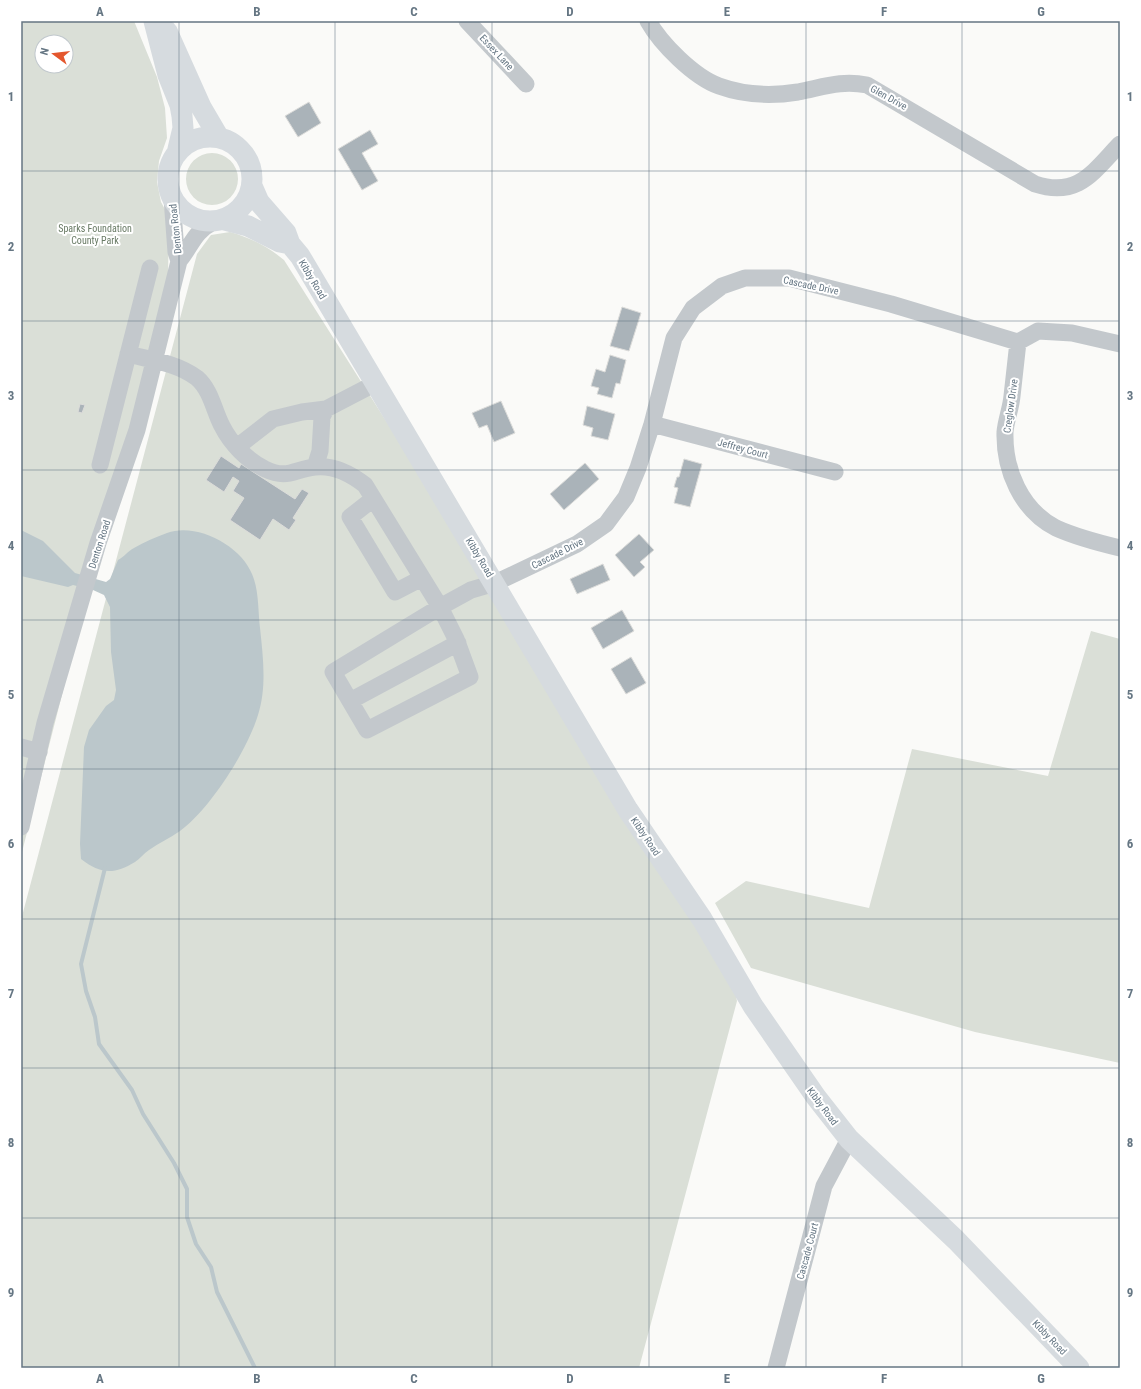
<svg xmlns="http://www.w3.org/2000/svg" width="1141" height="1389" font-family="'Roboto Condensed',sans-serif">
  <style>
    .green { fill: #dadfd7; fill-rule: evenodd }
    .water { fill: #bbc7cb }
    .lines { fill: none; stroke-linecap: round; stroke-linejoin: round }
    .stream { stroke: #bbc7cb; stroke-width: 4 }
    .building { fill: #aab3b9; stroke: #dcdcda }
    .minor { stroke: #c3c8cc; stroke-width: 17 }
    .major { stroke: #d6dbdf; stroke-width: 21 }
    .grid { fill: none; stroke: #657683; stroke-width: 1; stroke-opacity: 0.55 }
    .labels { text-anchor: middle; stroke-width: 4; stroke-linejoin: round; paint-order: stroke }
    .street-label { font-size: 10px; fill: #657683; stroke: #fff }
    .park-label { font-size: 10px; fill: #687a64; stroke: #fff }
    .neatline { fill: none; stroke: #657683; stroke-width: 1.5 }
    .grid-label { font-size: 13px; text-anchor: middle; font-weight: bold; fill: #657683 }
  </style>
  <rect width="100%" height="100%" fill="#fafaf8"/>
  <path class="green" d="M 21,21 L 134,21 L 157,77 L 165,108 L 167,138 L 159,161 L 157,182 L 161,202 L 169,217 L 168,278 L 21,856 ZM 42,42 L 66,42 L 66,66 L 42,66 Z
    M186 179a26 26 0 1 1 52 0a26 26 0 1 1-52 0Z
    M 230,232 C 251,238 267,246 284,260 L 729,962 L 737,1001 L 639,1368 L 21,1368 L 21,920 L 197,254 L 211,235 Z
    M 1091,631 L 1120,639 L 1120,1063 L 975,1032 L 751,968 L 715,903 L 746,881 L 869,908 L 912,749 L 1048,776 Z"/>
  <path class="water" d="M 21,530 L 43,541 L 75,573 L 106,582 L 110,579 L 118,560 C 124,557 128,551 134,548 C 144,542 156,537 167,533 C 197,522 241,546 252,574 C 259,590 258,611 260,628 C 263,656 267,687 258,715 C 247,751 210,809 180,831 C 170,838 159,843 149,850 C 144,853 140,859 135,862 C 114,875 100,874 81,859 L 80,844 L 84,747 L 89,730 L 106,706 L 114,700 L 116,690 L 111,652 L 110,607 L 104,595 L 93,590 L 73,585 L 68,587 L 21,576 Z"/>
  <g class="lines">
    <path class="stream" d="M 105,868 L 81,964 L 86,991 L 95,1017 L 99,1044 L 132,1090 L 143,1114 L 174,1163 L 187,1189 L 187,1217 L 196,1244 L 211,1267 L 217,1292 L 255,1368"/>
  </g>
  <path class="building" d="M 309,102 L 321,123 L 298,137 L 285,116 Z
    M 370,130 L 378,144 L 362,153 L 378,181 L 362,190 L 338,149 Z
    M 622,307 L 641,313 L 629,351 L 610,346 Z
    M 610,355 L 626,360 L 620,384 L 616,383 L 612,398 L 597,394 L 599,388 L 591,386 L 596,369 L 605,372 Z
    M 501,401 L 515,433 L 494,442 L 487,425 L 479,428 L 472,413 Z
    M 80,404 L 85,405 L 82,413 L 78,412 Z
    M 587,406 L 615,414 L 608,440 L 591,436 L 593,428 L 583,425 Z
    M 221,456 L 239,468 L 241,464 L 295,499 L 302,489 L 309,493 L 293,518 L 296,520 L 289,530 L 273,519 L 260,540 L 230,520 L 244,498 L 233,491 L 239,481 L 233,477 L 224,492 L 206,480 Z
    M 684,459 L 702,464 L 690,507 L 674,503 L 678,488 L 674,487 L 677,477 L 679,477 Z
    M 585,463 L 599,479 L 564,510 L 550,494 Z
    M 639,534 L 654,550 L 640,562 L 645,567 L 634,577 L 615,555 Z
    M 603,564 L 610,580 L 577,594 L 570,579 Z
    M 622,610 L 634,631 L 603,649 L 591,628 Z
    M 631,657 L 646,683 L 626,694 L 611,669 Z"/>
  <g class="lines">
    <path class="minor" d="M 467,21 L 526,84
      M 648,21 C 661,44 694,77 719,86 C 744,95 773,96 798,92 C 824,87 841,80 867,85 L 1035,184 C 1078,198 1093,172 1120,144
      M 172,198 L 176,252 L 179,261
      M 1018,342 C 1016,360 1014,378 1012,396 C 1011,408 1006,420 1005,432 C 1004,470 1021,510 1056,528 C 1076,537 1099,543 1120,548
      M 128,354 C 151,360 177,363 197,378 C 211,390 214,411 222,426 C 231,444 247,460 265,469 C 288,480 294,469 315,467 C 333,465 351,474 365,485 L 440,607 L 471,590 L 495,583 L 577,544 L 606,524 L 626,497 L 638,468 L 652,424 L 674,338 L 693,308 L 722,286 L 745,278 L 789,278 L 891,304 L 1018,342 L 1038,331 L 1072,333 L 1120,344
      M 652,424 L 835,472
      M 237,447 L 273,419 L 302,412 L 326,409 L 376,383
      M 100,465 L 150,268
      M 315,467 L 320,451 L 322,417 L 326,409
      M 373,499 L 350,517 L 395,592 L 422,578
      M 440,607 L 456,639 L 470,677 L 367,730 L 333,672 Z
      M 350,701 L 458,643
      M 21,747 L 39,752
      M 21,827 L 45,723 L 75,621 L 98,543 L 137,430 L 179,261 C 192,245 194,232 213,222
      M 776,1368 L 824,1186 L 849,1139"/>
    <path class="major" d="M 154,21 L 168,75 L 180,105 L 182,116 L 183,128 L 178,149
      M 167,31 L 201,107 L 218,136
      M168 179a42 42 0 1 1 84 0a42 42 0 1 1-84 0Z
      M 252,186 L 259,202 L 286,233 L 290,244 L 300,256 L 628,810 L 702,919 L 753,1006 L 816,1097 L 849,1139 L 956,1240 L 1079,1368
      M 225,220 L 248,226 L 280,242 L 290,244"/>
  </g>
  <path class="grid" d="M 179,21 L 179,1368M 335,21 L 335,1368M 492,21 L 492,1368M 649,21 L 649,1368M 806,21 L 806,1368M 962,21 L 962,1368M 21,171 L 1120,171M 21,321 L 1120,321M 21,470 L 1120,470M 21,620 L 1120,620M 21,769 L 1120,769M 21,919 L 1120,919M 21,1068 L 1120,1068M 21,1218 L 1120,1218"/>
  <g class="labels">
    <g class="street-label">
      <text transform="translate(497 52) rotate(47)" y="4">Essex Lane</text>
      <text transform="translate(889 97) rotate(29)" y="4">Glen Drive</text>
      <text transform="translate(175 229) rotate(-96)" y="4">Denton Road</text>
      <text transform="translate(313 279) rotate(59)" y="4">Kibby Road</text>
      <text transform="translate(811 285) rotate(12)" y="4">Cascade Drive</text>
      <text transform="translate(1010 406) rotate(-82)" y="4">Creglow Drive</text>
      <text transform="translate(743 448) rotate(15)" y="4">Jeffrey Court</text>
      <text transform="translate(99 544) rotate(-72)" y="4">Denton Road</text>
      <text transform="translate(557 553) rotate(-27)" y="4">Cascade Drive</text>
      <text transform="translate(480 557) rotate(59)" y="4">Kibby Road</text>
      <text transform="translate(646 836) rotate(56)" y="4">Kibby Road</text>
      <text transform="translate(823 1106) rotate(53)" y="4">Kibby Road</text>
      <text transform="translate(807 1251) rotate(-75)" y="4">Cascade Court</text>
      <text transform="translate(1050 1337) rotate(46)" y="4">Kibby Road</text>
    </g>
    <g class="park-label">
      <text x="95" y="232">Sparks Foundation<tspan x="95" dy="12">County Park</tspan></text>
    </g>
  </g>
  <rect width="1141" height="1389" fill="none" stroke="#ffffff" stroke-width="44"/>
  <g transform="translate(54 54) rotate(285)"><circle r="19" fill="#ffffff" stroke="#c1c8cd"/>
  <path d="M0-3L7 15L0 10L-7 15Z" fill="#e4572e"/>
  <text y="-6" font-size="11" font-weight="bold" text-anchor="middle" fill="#657683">N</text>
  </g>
  <rect x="22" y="22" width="1097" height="1345" class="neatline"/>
  <g class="grid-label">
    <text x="100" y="16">A</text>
    <text x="257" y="16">B</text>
    <text x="414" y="16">C</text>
    <text x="570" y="16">D</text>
    <text x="727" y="16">E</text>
    <text x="884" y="16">F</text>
    <text x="1041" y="16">G</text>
    <text x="11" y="101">1</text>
    <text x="1130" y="101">1</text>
    <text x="11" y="251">2</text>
    <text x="1130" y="251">2</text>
    <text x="11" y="400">3</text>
    <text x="1130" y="400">3</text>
    <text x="11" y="550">4</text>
    <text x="1130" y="550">4</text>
    <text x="11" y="699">5</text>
    <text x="1130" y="699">5</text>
    <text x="11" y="848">6</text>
    <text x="1130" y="848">6</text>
    <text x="11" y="998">7</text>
    <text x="1130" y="998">7</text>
    <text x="11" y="1147">8</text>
    <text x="1130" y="1147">8</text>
    <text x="11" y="1297">9</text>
    <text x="1130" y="1297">9</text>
    <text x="100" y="1383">A</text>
    <text x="257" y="1383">B</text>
    <text x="414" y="1383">C</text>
    <text x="570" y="1383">D</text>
    <text x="727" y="1383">E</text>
    <text x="884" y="1383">F</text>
    <text x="1041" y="1383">G</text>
  </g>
</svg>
